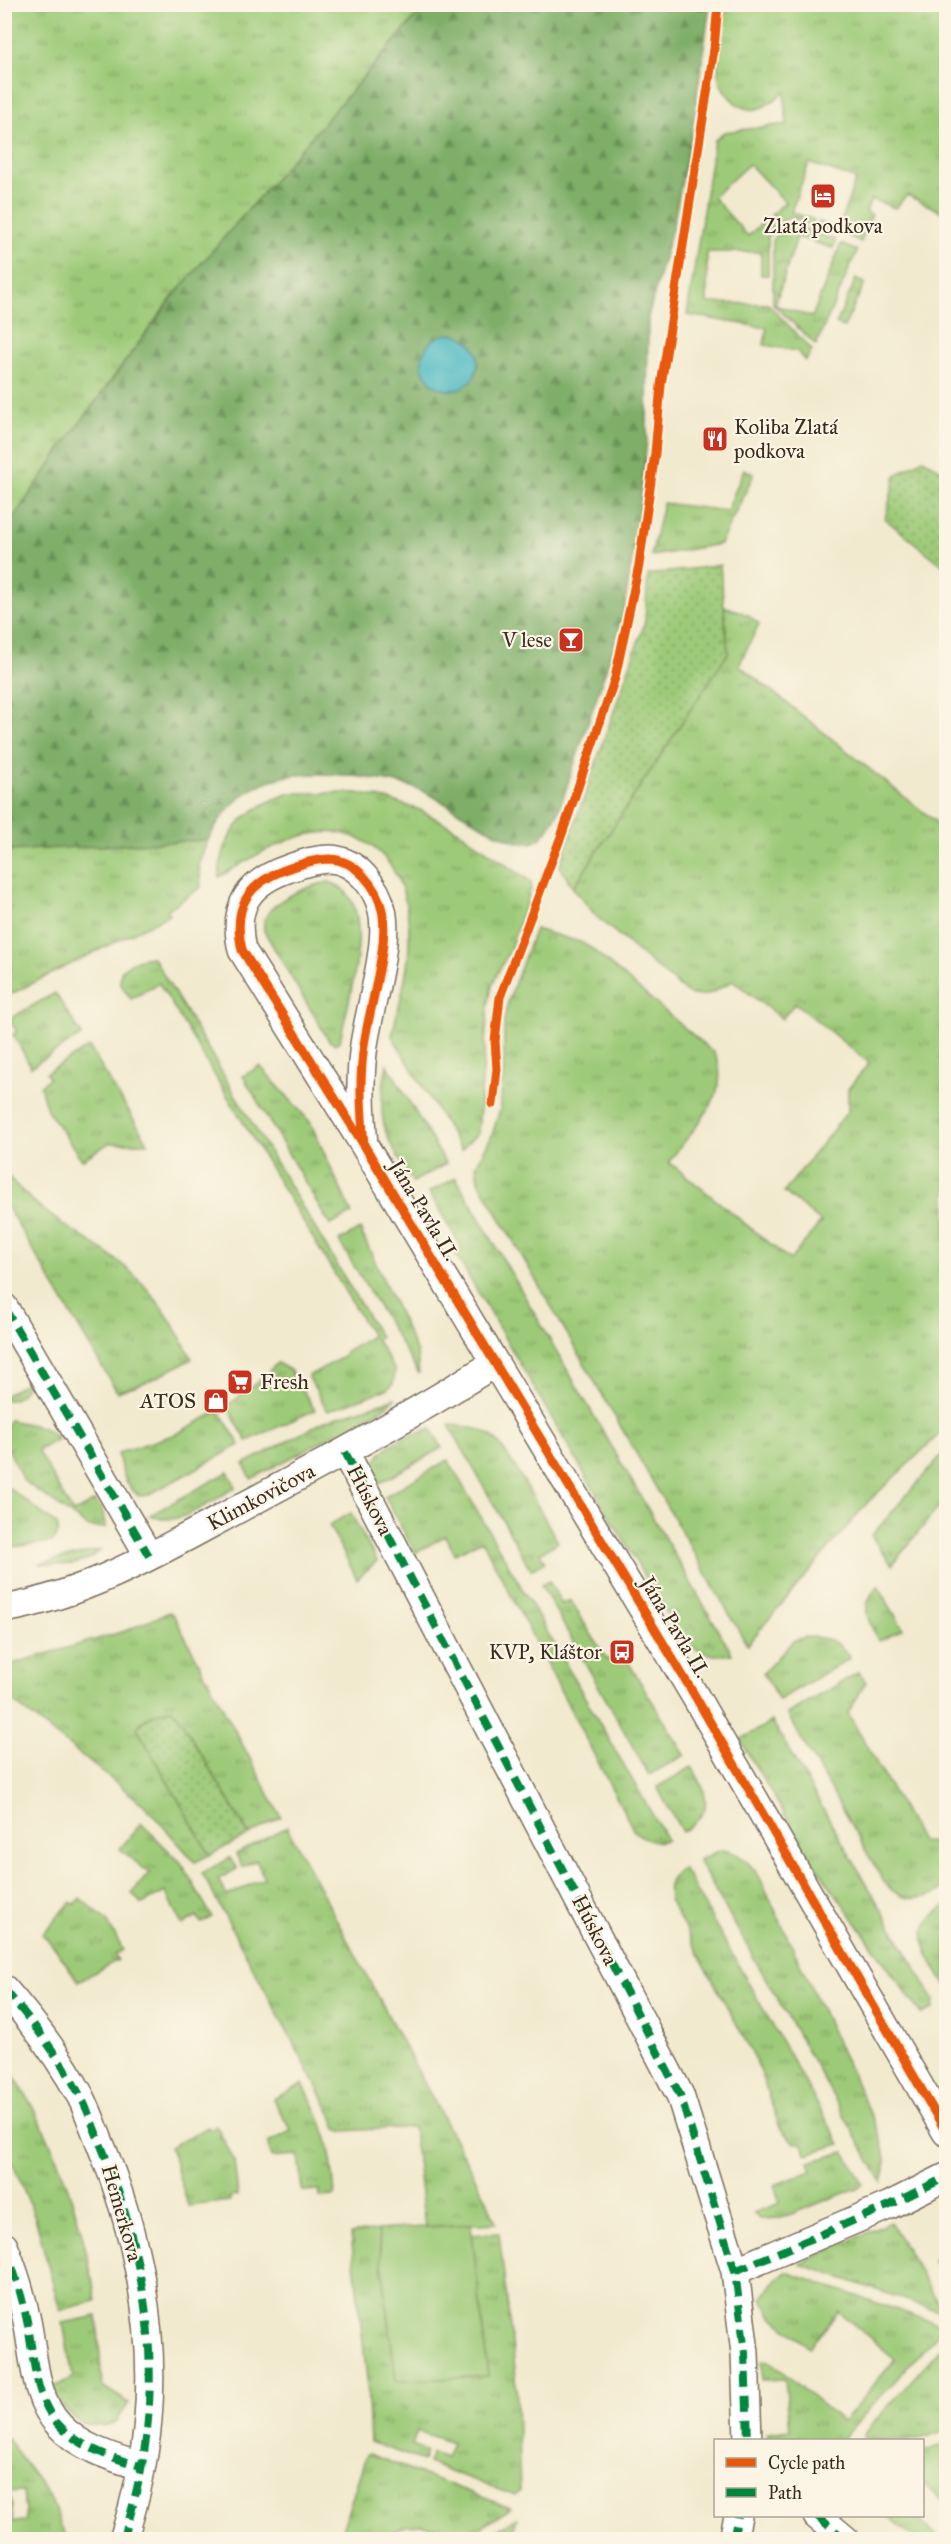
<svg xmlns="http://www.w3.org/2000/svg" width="951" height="2544" font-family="'IM FELL Great Primer',serif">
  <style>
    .grass { fill: url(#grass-tufts); stroke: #6c7a4b; stroke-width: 1.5 }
    .forest { fill: url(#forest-firs); stroke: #5c6c43; stroke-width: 1.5 }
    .park { fill: url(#park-dots); stroke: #6c7a4b; stroke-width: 1.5 }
    .pitch { fill: #9dca78; stroke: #6c7a4b; stroke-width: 1.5 }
    .water { fill: #49b8c2; stroke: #427170; stroke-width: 1.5 }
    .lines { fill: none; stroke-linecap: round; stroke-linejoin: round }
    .street-casing { stroke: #7b6d5c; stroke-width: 30 }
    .street { stroke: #fff; stroke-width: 27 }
    .quiet { stroke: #00873e; stroke-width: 8; stroke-dasharray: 15 8; stroke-linecap: butt }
    .cycleway-casing { stroke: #fcf5e5; stroke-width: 13 }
    .cycleway { stroke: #e8590c; stroke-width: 9 }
    .labels { text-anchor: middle; stroke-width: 4.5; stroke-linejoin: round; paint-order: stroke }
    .poi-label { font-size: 21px; fill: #3b2a1e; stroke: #fcf5e5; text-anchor: end }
    .street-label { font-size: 21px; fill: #3b2a1e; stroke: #fcf5e5 }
  </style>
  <defs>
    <pattern id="grass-tufts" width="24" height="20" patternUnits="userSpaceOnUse" patternTransform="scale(1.5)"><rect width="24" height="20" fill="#9dca78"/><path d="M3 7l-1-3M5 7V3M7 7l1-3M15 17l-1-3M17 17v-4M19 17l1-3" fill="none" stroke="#81a462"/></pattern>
    <pattern id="forest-firs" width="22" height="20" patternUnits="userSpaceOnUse" patternTransform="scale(1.5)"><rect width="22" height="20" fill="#7eae68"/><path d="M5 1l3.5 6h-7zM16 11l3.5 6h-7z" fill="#688e55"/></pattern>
    <pattern id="park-dots" width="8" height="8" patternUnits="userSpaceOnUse" patternTransform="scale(1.5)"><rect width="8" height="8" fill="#9dca78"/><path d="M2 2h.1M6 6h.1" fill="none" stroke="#81a462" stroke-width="1.8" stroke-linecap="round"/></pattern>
  </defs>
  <rect width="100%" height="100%" fill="#fcf5e5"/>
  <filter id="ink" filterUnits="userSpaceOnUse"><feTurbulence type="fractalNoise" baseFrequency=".0167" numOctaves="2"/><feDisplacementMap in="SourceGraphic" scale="12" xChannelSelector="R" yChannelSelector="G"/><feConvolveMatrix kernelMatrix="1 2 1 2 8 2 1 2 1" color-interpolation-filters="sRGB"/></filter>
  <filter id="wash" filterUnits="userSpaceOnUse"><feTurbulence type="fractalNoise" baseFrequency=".008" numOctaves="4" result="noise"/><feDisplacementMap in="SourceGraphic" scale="24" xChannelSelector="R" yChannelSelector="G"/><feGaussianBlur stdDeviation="1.35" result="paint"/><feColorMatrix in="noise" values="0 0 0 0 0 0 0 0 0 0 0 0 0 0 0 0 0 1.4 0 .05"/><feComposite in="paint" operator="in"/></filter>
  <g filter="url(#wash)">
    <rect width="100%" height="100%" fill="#f2eacf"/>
    <path class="grass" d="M 5,5 L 426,5 L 175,294 L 65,443 L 5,530 Z
      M 727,5 L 946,5 L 946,214 L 907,195 L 895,208 L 871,199 L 866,212 L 872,215 L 861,242 L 846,235 L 848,230 L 842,228 L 839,235 L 817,227 L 819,222 L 838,229 L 856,179 L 809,163 L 791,212 L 814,220 L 812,226 L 789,217 L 779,226 L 771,215 L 785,202 L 749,164 L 713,197 L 748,236 L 766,219 L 775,229 L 768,236 L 768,275 L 761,275 L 761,252 L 707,252 L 707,303 L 768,304 L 812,350 L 806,361 L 797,351 L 764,345 L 767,328 L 687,315 L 714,141 L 724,132 L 787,124 L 784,92 C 776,99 768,106 757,109 C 737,113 718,88 718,70 C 718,49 724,26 727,5 Z
      M 790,223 L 836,240 L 833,248 L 797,237 L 775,305 L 812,317 L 841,244 L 857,251 L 816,345 L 773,304 L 773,239 Z
      M 856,279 L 865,283 L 844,327 L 836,324 Z
      M 744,469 L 754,474 L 720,544 L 651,556 L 663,503 L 727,511 Z
      M 724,606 L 748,615 L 759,624 L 739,665 L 946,830 L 946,1428 L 868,1502 L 747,1645 L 478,1180 L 476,1166 L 492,1135 L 500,1110 L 504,1067 L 504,1021 L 508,1002 L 535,929 L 580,942 L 591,948 L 714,1053 C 736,1092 689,1132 669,1162 L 790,1260 L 821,1222 L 784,1192 L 848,1111 L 848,1089 L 869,1063 L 795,1003 L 782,1019 L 733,981 C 717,989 705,1001 687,993 L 597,917 L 573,888 L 728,653 Z
      M 290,793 L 357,793 L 390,800 L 420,810 L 457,830 L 531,882 L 531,889 L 509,952 L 499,970 L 492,986 L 488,1006 L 478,1133 L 461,1150 L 392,1036 C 398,1007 408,976 409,946 C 410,914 405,877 380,853 C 330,806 267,849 219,877 C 223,828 247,808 290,793 Z
      M 208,840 L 199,863 L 201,887 L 167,910 L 169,915 L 5,997 L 5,851 Z
      M 329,882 C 383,897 347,1002 340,1041 L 335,1044 L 329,1041 L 264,931 C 259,903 307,886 329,882 Z
      M 153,957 L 380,1337 L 376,1339 L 395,1371 L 393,1384 L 387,1389 L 328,1411 L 308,1376 L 345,1356 L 344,1353 L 372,1336 L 159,983 L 131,999 L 120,983 L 121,971 C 131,961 139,958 153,957 Z
      M 55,993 L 82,1035 L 31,1067 L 13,1034 L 17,1032 L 9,1019 Z
      M 89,1047 L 148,1143 L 109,1143 L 82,1160 L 47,1110 L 40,1086 L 49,1078 L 46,1073 Z
      M 387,1064 L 446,1164 L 413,1182 C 382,1131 376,1124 387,1064 Z
      M 260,1066 L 310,1122 L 352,1214 L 330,1225 L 243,1076 Z
      M 5,1173 C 21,1191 39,1208 60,1222 C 84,1239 110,1252 132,1273 C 158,1297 176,1328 192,1359 L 151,1380 L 117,1392 L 5,1203 Z
      M 456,1178 L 732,1654 C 701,1659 689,1647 672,1623 L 455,1253 L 462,1248 L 429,1192 Z
      M 360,1229 L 417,1353 L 419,1374 L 339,1241 Z
      M 277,1363 L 290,1370 L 315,1410 L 247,1441 L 227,1406 L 259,1381 Z
      M 27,1382 C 24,1395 17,1400 5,1400 L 5,1395 Z
      M 396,1398 L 383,1409 L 251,1479 L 244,1464 L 325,1421 Z
      M 219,1411 L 240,1445 L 148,1495 L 139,1496 C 125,1486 121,1470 118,1453 L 176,1434 Z
      M 9,1420 L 42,1427 L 59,1438 L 38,1451 L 73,1513 L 95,1501 L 102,1509 L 106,1528 L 88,1527 L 24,1481 L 5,1443 L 5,1430 Z
      M 449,1425 C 463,1426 477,1427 490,1435 C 507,1446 545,1520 558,1542 L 540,1553 L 545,1562 L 531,1570 Z
      M 431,1428 L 442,1448 L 378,1484 C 361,1450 406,1436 431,1428 Z
      M 946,1450 L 946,1498 L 892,1565 L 871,1536 Z
      M 448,1460 L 667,1840 C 652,1844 646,1840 634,1831 L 482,1540 L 455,1554 L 445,1536 L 415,1553 L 385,1496 Z
      M 228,1472 L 236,1487 C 212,1500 178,1530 150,1515 Z
      M 9,1488 L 57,1525 C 60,1532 58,1537 52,1542 L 5,1548 L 5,1491 Z
      M 351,1513 L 377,1561 L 357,1579 L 329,1525 Z
      M 100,1550 C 84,1568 61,1565 38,1564 Z
      M 549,1581 L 562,1604 L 570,1600 L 607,1660 L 622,1652 L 685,1755 L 649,1775 L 541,1585 Z
      M 878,1586 L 903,1629 L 879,1641 C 867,1620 859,1606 878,1586 Z
      M 170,1612 L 174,1616 L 281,1817 L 249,1835 L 177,1714 L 164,1710 L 141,1722 L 137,1728 L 210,1855 L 195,1862 L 144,1805 L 5,1695 L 5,1666 L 125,1631 Z
      M 805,1637 C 826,1637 838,1639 850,1658 L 779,1700 L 763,1673 L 793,1641 Z
      M 859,1672 L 866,1682 L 848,1713 L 921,1841 L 946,1842 L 946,1887 C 924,1902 902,1904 884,1882 L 787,1714 Z
      M 772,1721 L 934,2000 L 933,2009 L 921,2014 L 811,1859 L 740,1740 Z
      M 692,1767 C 710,1796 713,1813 682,1832 L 657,1787 Z
      M 141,1823 L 182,1864 L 212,1917 L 201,1923 L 197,1916 L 182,1925 L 165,1892 L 142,1904 L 132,1893 L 149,1873 L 120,1849 Z
      M 287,1827 L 487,2200 L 496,2223 L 425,2227 L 413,2127 L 342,2131 L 337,2129 L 332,2115 L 202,1873 L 230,1858 L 237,1869 L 218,1879 L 227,1896 L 264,1878 L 256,1860 L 242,1867 L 236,1854 Z
      M 721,1850 C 740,1852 750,1863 760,1878 L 877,2128 C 883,2146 889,2163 882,2182 L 698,1860 Z
      M 683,1868 L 840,2144 L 806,2154 L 803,2144 L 793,2142 L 780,2128 L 756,2060 L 669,1899 C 667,1884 670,1876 683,1868 Z
      M 80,1898 L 107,1921 L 123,1950 L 115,1954 L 118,1960 L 78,1981 L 55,1948 L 42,1934 L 71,1902 L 74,1905 Z
      M 946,1905 L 946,1987 C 928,1953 906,1933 946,1905 Z
      M 4,2061 C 54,2132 82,2216 96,2301 L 60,2310 L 35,2217 L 5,2145 Z
      M 303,2084 C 327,2128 331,2146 335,2196 L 320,2197 L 319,2190 L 302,2191 L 298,2155 L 272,2157 L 268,2143 L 291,2131 L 273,2099 Z
      M 216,2126 L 234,2160 L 238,2196 L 230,2197 L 230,2201 L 188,2206 L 170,2147 L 208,2127 L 210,2130 Z
      M 845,2152 L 863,2184 L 857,2188 L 781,2218 L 759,2219 L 753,2213 L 780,2203 L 774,2185 L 812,2171 L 809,2162 Z
      M 890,2222 L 944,2313 L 800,2264 Z
      M 378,2230 L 396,2380 L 488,2375 L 471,2235 L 499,2233 L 516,2377 L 520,2492 L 515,2496 L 428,2463 L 432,2453 L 446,2458 L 452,2443 L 417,2431 L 412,2445 L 426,2450 L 423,2461 L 370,2442 L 367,2379 L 351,2234 Z
      M 946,2247 L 946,2286 L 933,2260 Z
      M 786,2272 L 945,2326 L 841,2440 L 770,2440 L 767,2434 L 769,2432 L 790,2429 L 785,2379 L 762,2380 L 762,2361 L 767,2360 L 772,2363 L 843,2422 L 895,2359 L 839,2312 L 809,2347 L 771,2315 L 762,2299 L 774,2282 Z
      M 97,2316 L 102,2386 L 129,2403 L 116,2422 C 84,2436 67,2414 51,2389 L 73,2377 L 63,2323 Z
      M 946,2342 L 946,2430 L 918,2440 L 863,2440 L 865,2432 Z
      M 4,2435 L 50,2497 L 66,2539 L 7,2539 L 5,2498 L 11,2498 L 13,2522 L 26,2521 L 23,2491 L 5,2492 Z
      M 946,2443 L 946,2503 L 922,2483 L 923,2451 Z
      M 369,2454 L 511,2508 L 463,2539 L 451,2539 L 437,2529 L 422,2525 L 406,2526 L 391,2533 L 384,2539 L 339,2539 L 366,2455 Z
      M 888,2516 L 912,2516 L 941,2539 L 915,2539 Z
      M 517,2518 L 511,2539 L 482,2539 Z"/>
    <path class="forest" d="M 426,5 L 710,5 L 692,131 L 673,225 L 648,317 L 647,439 L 637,532 L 622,621 L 558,813 C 552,823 544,840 531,843 C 507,847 452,806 429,794 C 407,783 378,779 354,776 C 287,770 241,775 208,840 L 5,851 L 5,530 L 65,443 L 175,294 Z"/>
    <path class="park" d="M 923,459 L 946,473 L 946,568 L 885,519 L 896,475 Z
      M 720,565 L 728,653 L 573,888 L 560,866 L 645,622 L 648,575 Z
      M 171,1709 L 177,1714 L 249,1835 L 210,1855 L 137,1728 C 143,1718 160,1711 171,1709 Z"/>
    <path class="pitch" d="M 471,2224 L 488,2376 L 396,2381 L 378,2230 Z"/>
    <path class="water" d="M422 362a28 28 0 1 1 56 0a28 28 0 1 1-56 0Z"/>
  </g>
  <g filter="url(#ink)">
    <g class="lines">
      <g class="street-casing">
        <path id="street" d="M 364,1145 C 361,1111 359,1079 364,1045 C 369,1009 390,943 382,910 C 377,887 356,860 330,859 C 316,859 304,863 290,868 C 248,882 232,906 242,950 L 364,1145 L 695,1696 L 946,2132
          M 4,1307 L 149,1556
          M 345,1452 L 680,2095 L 735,2271 L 745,2353 L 748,2440
          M 4,1609 C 90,1594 166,1548 242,1507 C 328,1461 413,1415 495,1363
          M 4,1989 C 33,2022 60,2058 81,2097 C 88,2111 94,2128 100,2143 C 136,2229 156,2325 148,2419 C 145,2458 135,2502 123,2540
          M 4,2246 C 14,2270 22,2296 27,2321 C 34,2355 34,2399 59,2425 C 80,2448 111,2457 140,2466
          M 735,2271 L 890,2205 L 946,2177
          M 817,2516 L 846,2540
          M 733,2540 L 738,2516"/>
      </g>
      <use href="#street" class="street"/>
      <path class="quiet" d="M 4,1307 L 149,1556
        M 345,1452 L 680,2095 L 735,2271 L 745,2353 L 748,2440
        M 4,1989 C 33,2022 60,2058 81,2097 C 88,2111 94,2128 100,2143 C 136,2229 156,2325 148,2419 C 145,2458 135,2502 123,2540
        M 4,2246 C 14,2270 22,2296 27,2321 C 34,2355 34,2399 59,2425 C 80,2448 111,2457 140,2466
        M 735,2271 L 890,2205 L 946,2177
        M 817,2516 L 846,2540
        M 733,2540 L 738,2516"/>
      <g class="cycleway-casing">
        <path id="cycleway" d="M 493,1104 L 497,1069 L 495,1041 L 500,997 L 562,834 L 615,678 L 639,565 L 655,453 L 661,385 L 714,49 L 718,4
          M 364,1145 C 361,1111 359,1079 364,1045 C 369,1009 390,943 382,910 C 377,887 356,860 330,859 C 316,859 304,863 290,868 C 248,882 232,906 242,950 L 364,1145 L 695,1696 L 946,2132"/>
      </g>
      <use href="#cycleway" class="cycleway"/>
    </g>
  </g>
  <defs>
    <g id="hotel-square" transform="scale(1.35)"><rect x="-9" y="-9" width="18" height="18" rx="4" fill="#c8321e" stroke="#fcf5e5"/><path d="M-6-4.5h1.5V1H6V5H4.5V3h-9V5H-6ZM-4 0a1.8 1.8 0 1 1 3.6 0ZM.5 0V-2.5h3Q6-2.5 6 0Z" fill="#fff"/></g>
    <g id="restaurant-square" transform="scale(1.35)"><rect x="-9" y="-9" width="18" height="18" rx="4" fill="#c8321e" stroke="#fcf5e5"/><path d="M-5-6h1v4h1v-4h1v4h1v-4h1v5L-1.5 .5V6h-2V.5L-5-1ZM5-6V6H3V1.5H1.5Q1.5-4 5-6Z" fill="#fff"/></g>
    <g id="bar-square" transform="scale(1.35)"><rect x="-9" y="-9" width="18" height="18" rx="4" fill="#c8321e" stroke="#fcf5e5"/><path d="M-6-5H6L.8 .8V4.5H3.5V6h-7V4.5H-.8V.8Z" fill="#fff"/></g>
    <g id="supermarket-square" transform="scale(1.35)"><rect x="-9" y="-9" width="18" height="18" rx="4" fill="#c8321e" stroke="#fcf5e5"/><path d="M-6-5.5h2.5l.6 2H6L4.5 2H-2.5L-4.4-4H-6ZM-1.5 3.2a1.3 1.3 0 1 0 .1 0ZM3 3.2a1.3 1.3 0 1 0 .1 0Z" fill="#fff"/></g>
    <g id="shop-square" transform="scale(1.35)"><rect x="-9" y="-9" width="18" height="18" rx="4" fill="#c8321e" stroke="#fcf5e5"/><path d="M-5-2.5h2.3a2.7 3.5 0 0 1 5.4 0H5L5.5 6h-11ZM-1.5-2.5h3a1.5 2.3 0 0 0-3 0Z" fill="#fff"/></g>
    <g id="bus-square" transform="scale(1.35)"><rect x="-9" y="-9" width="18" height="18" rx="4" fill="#c8321e" stroke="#fcf5e5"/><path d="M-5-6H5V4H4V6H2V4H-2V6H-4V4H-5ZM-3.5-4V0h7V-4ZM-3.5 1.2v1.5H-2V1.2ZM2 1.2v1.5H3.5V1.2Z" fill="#fff"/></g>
  </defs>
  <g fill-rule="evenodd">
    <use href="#hotel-square" x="823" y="196"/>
    <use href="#restaurant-square" x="715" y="439"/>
    <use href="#bar-square" x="571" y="640"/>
    <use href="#supermarket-square" x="240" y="1382"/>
    <use href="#shop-square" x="216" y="1401"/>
    <use href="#bus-square" x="622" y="1652"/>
  </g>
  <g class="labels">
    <g class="poi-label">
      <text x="823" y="233" text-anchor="middle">Zlatá podkova</text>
      <text x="734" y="434" text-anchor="start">Koliba Zlatá<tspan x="734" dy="24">podkova</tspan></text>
      <text x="552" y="647">V lese</text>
      <text x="260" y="1389" text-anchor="start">Fresh</text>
      <text x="196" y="1408">ATOS</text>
      <text x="602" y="1659">KVP, Kláštor</text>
    </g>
    <g class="street-label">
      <text transform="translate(424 1210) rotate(59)" y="7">Jána Pavla II.</text>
      <text transform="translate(261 1497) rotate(-28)" y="7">Klimkovičova</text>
      <text transform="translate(370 1500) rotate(63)" y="7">Húskova</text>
      <text transform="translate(675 1627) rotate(59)" y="7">Jána Pavla II.</text>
      <text transform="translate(595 1930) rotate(63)" y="7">Húskova</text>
      <text transform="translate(122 2213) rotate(74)" y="7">Hemerkova</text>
    </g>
  </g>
  <rect width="951" height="2544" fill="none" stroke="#fcf5e5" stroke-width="24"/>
  <rect x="714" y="2439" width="210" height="78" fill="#fcf5e5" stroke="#afa495" stroke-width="1.5"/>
  <rect x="726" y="2458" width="30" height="9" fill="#e8590c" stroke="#afa495" stroke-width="1.5"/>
  <text x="768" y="2469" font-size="18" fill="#3b2a1e">Cycle path</text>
  <rect x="726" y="2488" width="30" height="9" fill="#00873e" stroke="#afa495" stroke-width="1.5"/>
  <text x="768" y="2499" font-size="18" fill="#3b2a1e">Path</text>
</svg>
